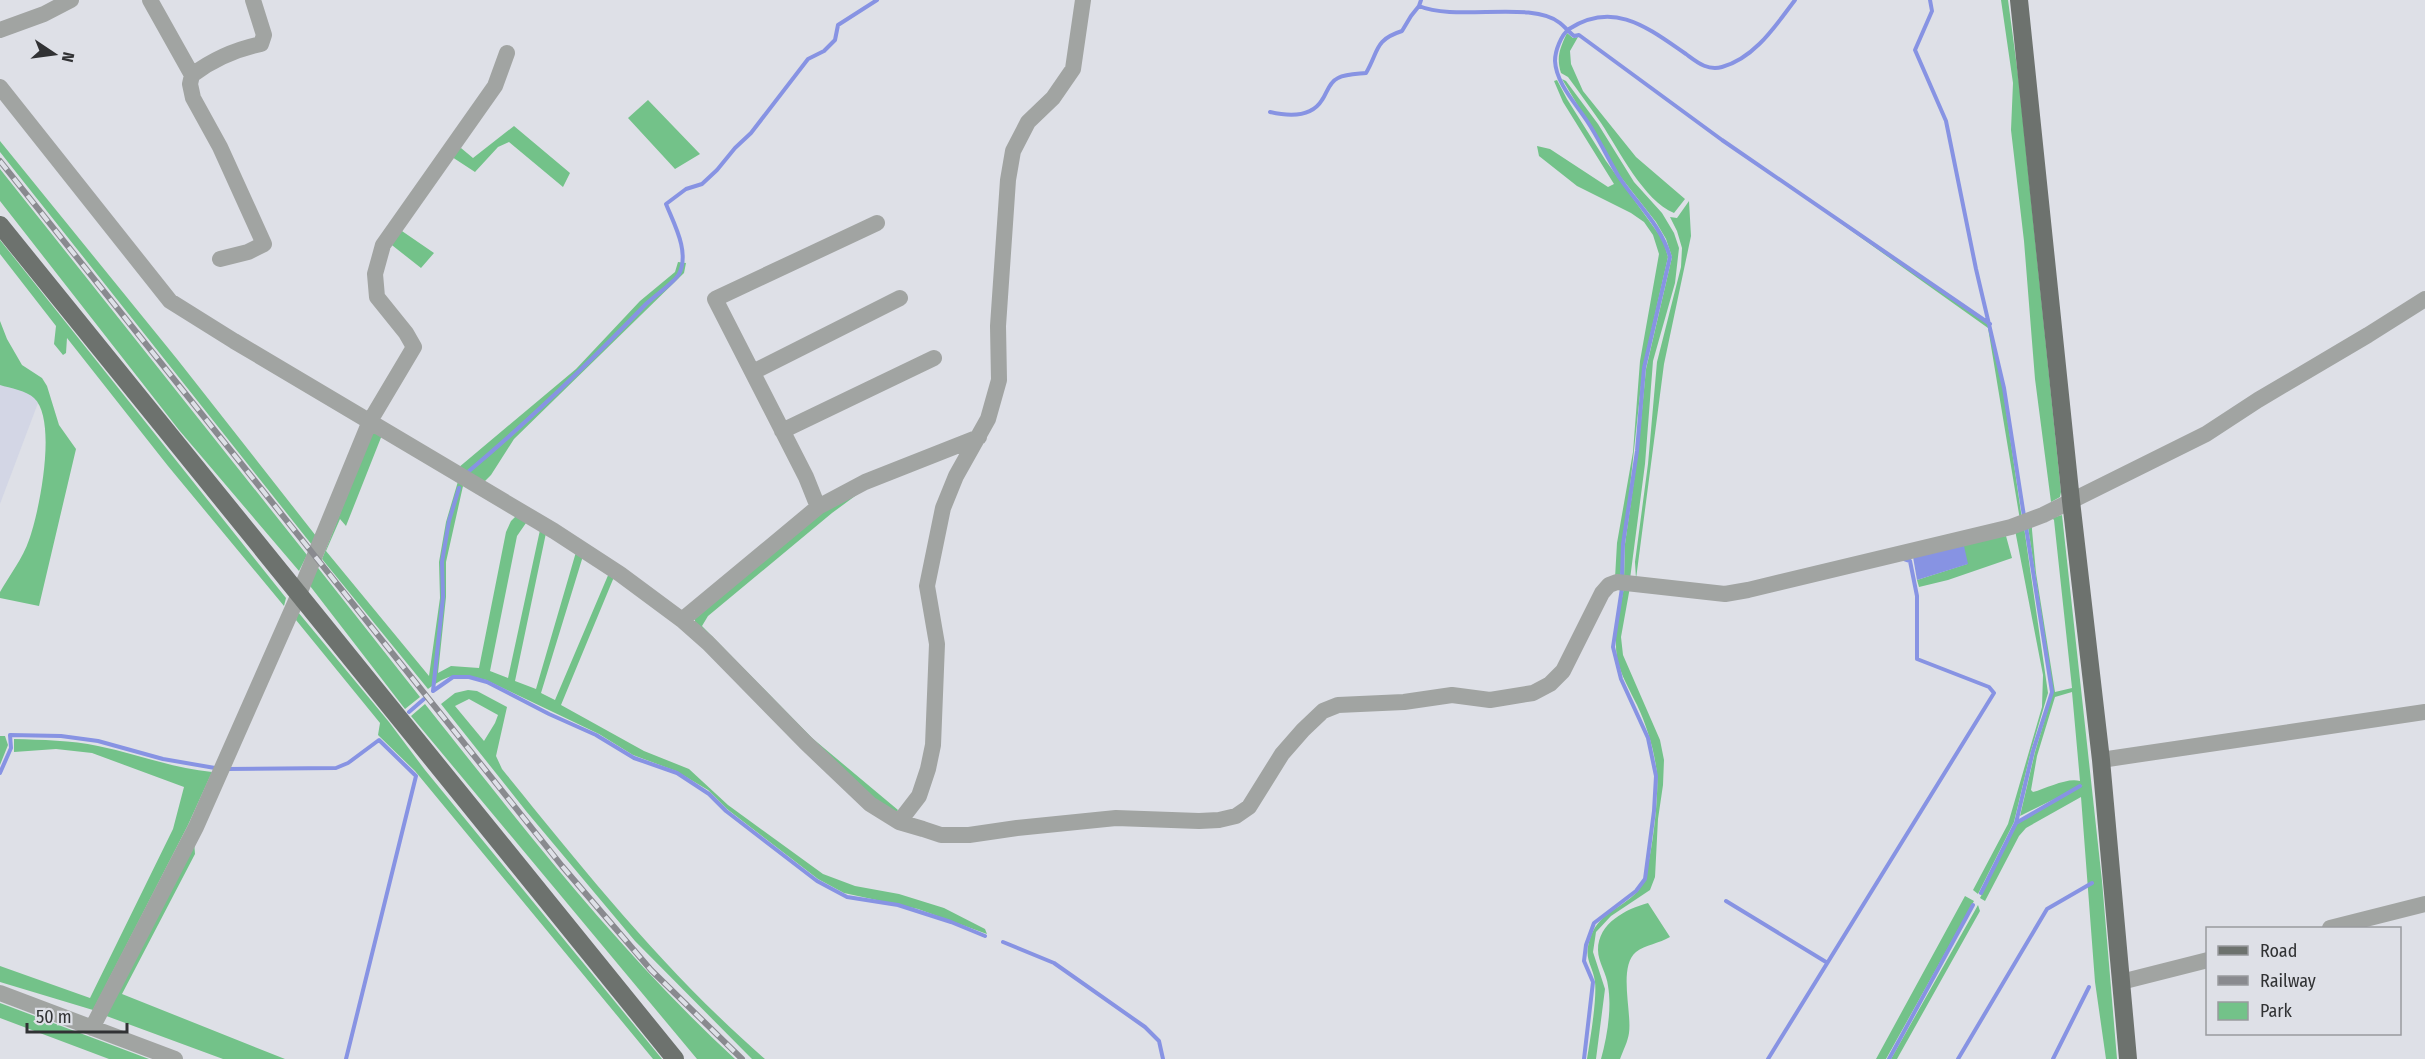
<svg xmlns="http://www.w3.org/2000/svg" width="2425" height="1059" font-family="'Fira Sans Condensed',sans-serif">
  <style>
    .built { fill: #d3d6e5 }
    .green { fill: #73c289; fill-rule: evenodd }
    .water { fill: #8793e3 }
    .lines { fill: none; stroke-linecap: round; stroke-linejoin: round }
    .stream { stroke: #8793e3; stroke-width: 4 }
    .minor { stroke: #a1a4a2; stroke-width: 16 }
    .major { stroke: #6d726e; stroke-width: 18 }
    .rail-casing { stroke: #898a8f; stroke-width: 6 }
    .rail { stroke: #dee0e7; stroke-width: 4; stroke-dasharray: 11; stroke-linecap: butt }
  </style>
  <rect width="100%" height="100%" fill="#dee0e7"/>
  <path class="built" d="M 0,344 L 38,403 L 0,504 Z"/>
  <path class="green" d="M 2001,0 L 2008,0 L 2019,82 L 2061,492 L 2060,497 L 2051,502 L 2035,379 L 2024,241 L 2011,130 L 2013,83 Z
    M 1567,33 L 1573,38 L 1578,37 L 1570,51 L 1571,64 L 1583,91 L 1636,157 L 1685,199 L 1674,213 C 1644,201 1619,150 1601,123 C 1590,107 1579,92 1568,77 L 1561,73 C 1556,57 1560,48 1567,33 Z
    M 1562,79 L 1566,81 L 1598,124 L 1634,182 L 1662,213 L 1674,233 L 1679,248 L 1675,283 L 1653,361 L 1645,464 L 1630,579 L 1624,579 L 1625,544 L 1638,452 L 1646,369 L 1672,257 L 1666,239 L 1656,222 L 1620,176 Z
    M 1557,80 L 1567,99 L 1606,161 L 1663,240 L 1668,257 L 1643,367 L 1620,579 L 1615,578 L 1617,543 L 1633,452 L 1640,361 L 1659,254 L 1653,235 L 1644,222 L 1631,213 L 1577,186 L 1539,156 L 1537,146 L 1550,149 L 1608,187 L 1614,184 L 1563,102 L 1554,81 Z
    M 648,100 L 700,154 L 675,169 L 628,118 Z
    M 514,126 L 570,173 L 563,187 L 509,142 L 498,147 L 475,172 L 449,155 L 461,148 L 473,158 Z
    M 0,141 L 177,359 L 316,536 L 312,545 L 0,152 Z
    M 0,169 L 307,555 L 299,571 L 179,430 L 0,201 Z
    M 1808,200 L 1989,325 L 2003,389 L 2022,519 L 2020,520 L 1988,328 Z
    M 1689,201 L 1691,236 L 1664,364 L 1636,579 L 1635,562 L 1648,464 L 1657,362 L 1681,267 L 1682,248 L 1677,231 L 1670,217 L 1677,218 Z
    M 399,229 L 434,253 L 421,268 L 388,242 Z
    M 0,240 L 286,598 L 284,606 L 168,466 L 67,338 L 66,353 L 63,355 L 54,344 L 56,326 L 0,254 Z
    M 678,262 L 686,263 L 684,273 L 514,439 L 491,475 L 482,484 L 458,468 L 576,369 L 640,301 L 675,272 Z
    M 0,321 L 7,339 L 22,365 L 42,378 L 47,386 L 59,425 L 76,449 L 39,606 L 0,598 L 0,592 C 9,576 23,558 29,540 C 39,513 58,420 34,398 C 27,391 10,388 0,385 Z
    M 372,433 L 382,435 L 346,526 L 340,519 L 326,551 L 429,676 L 440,598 L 439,562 L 446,522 L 459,478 L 463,486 L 446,562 L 446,597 L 438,673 L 451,666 L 479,668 L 506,532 L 511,521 L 518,514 L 526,523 L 517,536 L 490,671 L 508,678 L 540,530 L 546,533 L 515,681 L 536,689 L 576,552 L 583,556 L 541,693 L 555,700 L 609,573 L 614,577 L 561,705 L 644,751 L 689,769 L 728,805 L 823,874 L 855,886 L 899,894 L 944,908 L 985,929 L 987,934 L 918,909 L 844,893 L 818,879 L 727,809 L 708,790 L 676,771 L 633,755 L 599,734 L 486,680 C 459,673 451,672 428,689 L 322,559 Z
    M 881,477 L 832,513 L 708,616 L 702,626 L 812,738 L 898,810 L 895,815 L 873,802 L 695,624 L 695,619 L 807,521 Z
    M 2062,515 L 2102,881 L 2117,1059 L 2106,1059 L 2095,982 L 2081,797 L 2026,828 L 2019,836 L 1985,901 L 1980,898 L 2017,824 L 2083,785 L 2020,816 L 2035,752 L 2053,692 L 2028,527 L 2032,527 L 2032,530 L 2036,573 L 2055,692 L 2072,688 L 2054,520 L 2052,518 ZM 2072,692 L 2080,781 C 2068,777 2047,788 2033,792 L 2031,790 L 2037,756 L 2055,697 Z
    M 2024,527 L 2048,693 L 2031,751 L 2014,822 L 1978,894 L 1973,890 L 2008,824 L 2042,707 L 2043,675 L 2015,530 Z
    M 2006,536 L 2012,558 L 1948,580 L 1919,587 L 1917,580 L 1967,564 L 1929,548 Z
    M 315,564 L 420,697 L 405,709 L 307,582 Z
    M 1624,587 L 1630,587 L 1621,637 L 1623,655 L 1660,740 L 1664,760 L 1663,785 L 1658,819 L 1655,877 L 1650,890 L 1611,916 L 1596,932 L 1593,952 L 1605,989 L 1596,1059 L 1587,1059 C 1590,1041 1597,999 1595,982 C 1593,966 1584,960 1589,942 C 1597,912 1619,911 1638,891 C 1651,878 1659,796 1657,775 C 1655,752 1647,726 1637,705 C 1628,686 1616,668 1616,646 C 1615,627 1621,605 1624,587 Z
    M 298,612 L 389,722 L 425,770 L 662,1059 L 653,1059 L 415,771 L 378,735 L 380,723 L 296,620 Z
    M 468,690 L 477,691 L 507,707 L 496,756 L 502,769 C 584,870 666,973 765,1059 L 752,1059 L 635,941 L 526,811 L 441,704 L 455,693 ZM 469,699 L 498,715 L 495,723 L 484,741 L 455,706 Z
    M 425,704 C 523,827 619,952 735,1059 L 697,1059 L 411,716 Z
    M 0,736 L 5,736 L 8,745 L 0,765 Z
    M 14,739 C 42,740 71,740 98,746 C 137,754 172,768 212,772 L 188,825 L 93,1010 L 0,982 L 0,966 L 90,998 L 173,829 L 184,787 L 92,753 L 56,749 L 14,752 Z
    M 194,841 L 195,854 L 122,994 L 285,1059 L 223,1059 L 101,1014 Z
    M 1965,896 L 1974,901 L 1886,1059 L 1876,1059 Z
    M 1648,903 L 1670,937 C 1660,943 1645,945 1636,952 C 1618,967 1632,1012 1629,1033 C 1628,1041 1623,1051 1620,1059 L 1601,1059 C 1607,1037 1612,1009 1608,986 C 1607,974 1598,962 1598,950 C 1598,923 1626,909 1648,903 Z
    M 1978,905 L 1980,911 L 1897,1059 L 1891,1059 Z
    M 0,1003 L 149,1059 L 109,1059 L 0,1018 Z"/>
  <path class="water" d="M 1964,546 L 1968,564 L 1917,580 L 1913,557 Z"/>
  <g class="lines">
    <path class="stream" d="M 1421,0 L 1419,6 C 1456,22 1532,0 1560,23 C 1565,27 1569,32 1574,36 L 1579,35 L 1722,140 L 1990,324
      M 1930,0 L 1932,11 L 1915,50 L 1946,121 L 1976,269 L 2004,388 L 2024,516
      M 1270,112 C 1287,116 1311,118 1322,100 C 1327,93 1329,82 1338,78 C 1346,74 1357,74 1366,73 C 1379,51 1374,40 1402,31 L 1411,16 L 1419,6
      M 469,471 C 531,419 589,363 645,305 C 654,296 674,283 679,274 C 690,252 674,224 666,204 L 686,189 L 702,184 L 717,170 L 735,148 L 751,133 L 808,59 L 824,51 L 835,40 L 838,25 L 877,0
      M 1622,577 L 1623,544 L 1637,451 L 1644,368 L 1670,257 C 1661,225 1637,204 1619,177 C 1608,159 1599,139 1587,121 C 1576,104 1556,83 1555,61 C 1555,51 1561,35 1569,29 C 1614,0 1648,28 1686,54 C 1697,62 1707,71 1722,67 C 1755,58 1776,25 1795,0
      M 433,691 L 453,677 L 469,677 L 487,682 L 549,714 L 596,735 L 634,758 L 677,773 L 709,794 L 726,811 L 817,881 L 847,897 L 898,905 L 951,922 L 985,936
      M 433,691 L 443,597 L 442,562 L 449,521 L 459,488
      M 409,712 L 424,699
      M 227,769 L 336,768 L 348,763 L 379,740 L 416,776 L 346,1059
      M 0,773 L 11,748 L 10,735 L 61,736 L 98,741 L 163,759 L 215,768
      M 2016,823 L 2033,751 L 2052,692 L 2026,527
      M 1981,893 L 2016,823 L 2080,786
      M 1726,901 L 1826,962
      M 1003,942 L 1054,963 L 1145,1027 L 1159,1041 L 1163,1059
      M 1584,1059 L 1593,982 L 1584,961 L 1586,945 L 1594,923 L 1636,891 L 1645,879 L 1654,811 L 1656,776 L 1648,738 L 1621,679 L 1613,647 L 1622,588
      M 1768,1059 L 1994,693 L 1989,687 L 1917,659 L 1917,596 L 1910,561 L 1904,559
      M 1889,1059 L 1973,905
      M 1958,1059 L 2047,909 L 2092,883
      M 2053,1059 L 2089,987"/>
    <path class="minor" d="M 150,0 L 192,75
      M 0,30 L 44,14 L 71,0
      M 0,87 L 170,301 L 234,341 L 554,531 L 620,574 L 682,620 L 708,643 L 805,742 L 870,804 L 899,822 L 923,829 L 941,835 L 969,835 L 1017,828 L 1116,818 L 1199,821 L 1219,820 L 1236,816 L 1249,807 L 1282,754 L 1303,730 L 1323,711 L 1338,705 L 1404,702 L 1452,695 L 1490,700 L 1533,693 L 1550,684 L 1563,671 L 1602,593 L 1609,585 L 1617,582 L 1725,594 L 1748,590 L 2011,527 L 2043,515 L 2206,434 L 2258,400 L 2368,335 L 2425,299
      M 220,259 L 248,252 L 264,244 L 220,147 L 193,98 L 190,84 L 192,75 C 212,60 237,49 261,44 L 264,35 L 253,0
      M 753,372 L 900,298
      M 782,431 L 934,358
      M 818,507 L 806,477 L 715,299 L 877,223
      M 682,620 L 818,507 L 865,482 L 979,437
      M 2101,760 L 2425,712
      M 899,822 L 919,796 L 928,769 L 933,745 L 937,644 L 927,586 L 943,508 L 956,476 L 988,419 L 999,380 L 998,326 L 1008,180 L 1013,151 L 1028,122 L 1053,98 L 1073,69 L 1083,0
      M 2330,928 L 2425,904
      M 2121,982 L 2208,960
      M 0,993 L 175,1059
      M 92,1028 L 196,827 L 299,594 L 370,421 L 414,347 L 406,333 L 377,297 L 375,274 L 383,245 L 495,86 L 507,53"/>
    <path class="major" d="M 2019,0 L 2071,501 L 2101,760 L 2128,1059
      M 0,225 L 675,1059"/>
    <g class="rail-casing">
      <path id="rail" d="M 0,161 L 562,866 L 651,970 L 742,1059"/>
    </g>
    <use href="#rail" class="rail"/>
  </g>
  <rect x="2206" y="927" width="195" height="108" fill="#dee0e7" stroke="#999a9f" stroke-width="1.5"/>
  <rect x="2218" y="946" width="30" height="9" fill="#6d726e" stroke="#999a9f" stroke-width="1.5"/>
  <text x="2260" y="957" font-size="18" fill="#313234">Road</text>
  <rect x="2218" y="976" width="30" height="9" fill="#898a8f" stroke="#999a9f" stroke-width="1.5"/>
  <text x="2260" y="987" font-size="18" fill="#313234">Railway</text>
  <rect x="2218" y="1002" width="30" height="18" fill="#73c289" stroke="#999a9f" stroke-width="1.5"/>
  <text x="2260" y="1017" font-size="18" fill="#313234">Park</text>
  <g transform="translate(54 54) rotate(103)" stroke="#dee0e7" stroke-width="4.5" paint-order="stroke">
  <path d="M0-4.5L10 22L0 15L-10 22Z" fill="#313234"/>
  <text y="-9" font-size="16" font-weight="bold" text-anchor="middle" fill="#313234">N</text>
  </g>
  <path d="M27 1023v9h100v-9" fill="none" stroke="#313234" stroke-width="3"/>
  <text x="36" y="1023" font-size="18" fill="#313234" stroke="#dee0e7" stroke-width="4.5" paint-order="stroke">50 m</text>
</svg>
